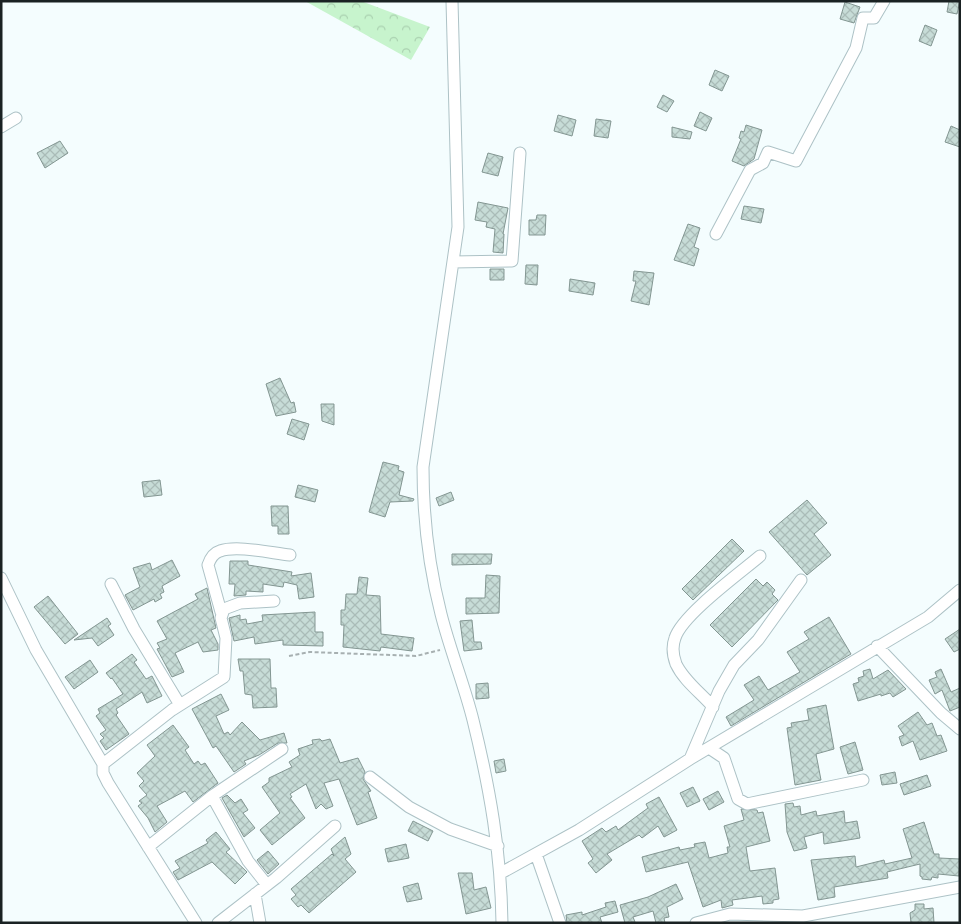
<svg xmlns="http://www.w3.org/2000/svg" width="961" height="924" font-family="Cabin,sans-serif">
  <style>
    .forest { fill: url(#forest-crowns) }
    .building { fill: url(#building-cross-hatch); stroke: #839692 }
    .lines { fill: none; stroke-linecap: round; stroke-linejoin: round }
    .minor-casing { stroke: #adc2c6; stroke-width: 13 }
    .path { stroke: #a7b0b1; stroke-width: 2; stroke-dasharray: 4 2.5; stroke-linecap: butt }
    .minor { stroke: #fff; stroke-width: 11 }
  </style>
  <defs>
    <pattern id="forest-crowns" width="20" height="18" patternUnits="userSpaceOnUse" patternTransform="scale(1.25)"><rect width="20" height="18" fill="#c7f4cd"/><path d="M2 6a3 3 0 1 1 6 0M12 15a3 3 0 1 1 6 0" fill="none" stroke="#aad1b0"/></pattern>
    <pattern id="building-cross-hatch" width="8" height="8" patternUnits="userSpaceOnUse" patternTransform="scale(1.25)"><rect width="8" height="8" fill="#c7dcd7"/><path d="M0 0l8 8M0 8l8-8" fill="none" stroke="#aabcb8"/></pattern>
  </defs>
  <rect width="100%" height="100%" fill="#f4fdfe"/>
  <path class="forest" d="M 305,1 L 361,1 L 430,27 L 411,60 Z"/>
  <path class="building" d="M 949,1 L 960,1 L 957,14 L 947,12 Z
    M 845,2 L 860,7 L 854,23 L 840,19 Z
    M 925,25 L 937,30 L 931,46 L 919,41 Z
    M 715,70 L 729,76 L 722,91 L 709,85 Z
    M 663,95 L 674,101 L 667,112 L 657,107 Z
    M 700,112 L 712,118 L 706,131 L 694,126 Z
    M 558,115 L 576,120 L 572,136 L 554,131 Z
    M 596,119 L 611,121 L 608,138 L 594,136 Z
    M 746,125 L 762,130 L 754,159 L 744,166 L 732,161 L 741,139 L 739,138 L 741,131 L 744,132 Z
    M 951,126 L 960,130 L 960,147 L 945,142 Z
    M 672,127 L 692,132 L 690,139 L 672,137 Z
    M 60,141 L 68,153 L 45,168 L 37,153 Z
    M 488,153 L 503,157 L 498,176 L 482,172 Z
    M 478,202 L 508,208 L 503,234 L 504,234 L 503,253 L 493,252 L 495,229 L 486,227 L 487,222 L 475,220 Z
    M 744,206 L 764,209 L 761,223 L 741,219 Z
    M 537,215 L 546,215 L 545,235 L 529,235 L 529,220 L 536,220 Z
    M 688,224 L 700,228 L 694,247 L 699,249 L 694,266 L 674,260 Z
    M 526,265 L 538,265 L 537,285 L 525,284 Z
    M 490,269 L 504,269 L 504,280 L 490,280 Z
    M 634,271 L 654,273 L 649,305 L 631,301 L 636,281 L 633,281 Z
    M 570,279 L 595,283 L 593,295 L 569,291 Z
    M 280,378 L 291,403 L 294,402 L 296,412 L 276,416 L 266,384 Z
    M 321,404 L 334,404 L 334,425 L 322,421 Z
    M 292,419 L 309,424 L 304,440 L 287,434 Z
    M 383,462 L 399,466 L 398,470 L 404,472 L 399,495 L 414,499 L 413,501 L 390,502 L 385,517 L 369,512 Z
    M 160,480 L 162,495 L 144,497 L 142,482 Z
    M 298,485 L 318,490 L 315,502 L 295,497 Z
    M 451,492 L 454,500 L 439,506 L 436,498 Z
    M 807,500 L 827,523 L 814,534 L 831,555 L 807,575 L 769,532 Z
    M 271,506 L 288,506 L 289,534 L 278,534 L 278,526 L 272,526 Z
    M 732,539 L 744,551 L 693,600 L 682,589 Z
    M 452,554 L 492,554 L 491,564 L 452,565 Z
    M 172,560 L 180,576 L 162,586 L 164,592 L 160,594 L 162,598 L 155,602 L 154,599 L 133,610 L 125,595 L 140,587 L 133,568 L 150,563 L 152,570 Z
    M 230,561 L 248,561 L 248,565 L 292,572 L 291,576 L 311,573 L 314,597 L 299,599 L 297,585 L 284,582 L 283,587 L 263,584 L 263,592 L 246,591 L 246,595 L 234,596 L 235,584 L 229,584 Z
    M 486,575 L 500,576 L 499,613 L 466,614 L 466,598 L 485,598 Z
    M 359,577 L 368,578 L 366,595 L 380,596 L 381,634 L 414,638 L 412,651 L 381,647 L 380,651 L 343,647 L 344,625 L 341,625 L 341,610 L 345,610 L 346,594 L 357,594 Z
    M 756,579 L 763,586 L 767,582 L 775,590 L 772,594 L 778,600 L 732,647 L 710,625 Z
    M 207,588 L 216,628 L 211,630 L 218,644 L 218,650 L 203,652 L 198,642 L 175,653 L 184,672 L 172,677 L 157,649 L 160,648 L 157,643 L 167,639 L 157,621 L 198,599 L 195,594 Z
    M 48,596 L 78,634 L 65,644 L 34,607 Z
    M 315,612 L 315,632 L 323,632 L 323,646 L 283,645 L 283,640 L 255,644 L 254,637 L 234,641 L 229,618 L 240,615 L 240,620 L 246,619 L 247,624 L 263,621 L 262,615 Z
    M 829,617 L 851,654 L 731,726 L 726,717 L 754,700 L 744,685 L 759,676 L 768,690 L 800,672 L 787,652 L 809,639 L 804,632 Z
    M 107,618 L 111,624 L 108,626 L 114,635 L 98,646 L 92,638 L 74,640 Z
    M 472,620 L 474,642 L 481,642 L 482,649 L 464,651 L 460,621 Z
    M 960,629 L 960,649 L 954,652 L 945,639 Z
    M 132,654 L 137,660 L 134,662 L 146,679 L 152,676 L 162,696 L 147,703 L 142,692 L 116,709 L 118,713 L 116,715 L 129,734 L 106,750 L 100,741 L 104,738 L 100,734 L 106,730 L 96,716 L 100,713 L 98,709 L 123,694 L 112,678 L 111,679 L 106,673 Z
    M 238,659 L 270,659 L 271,688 L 276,688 L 277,707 L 253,708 L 252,695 L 245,694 L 243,671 L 240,671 Z
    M 90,660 L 98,672 L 74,689 L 65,677 Z
    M 870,669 L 873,679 L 888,670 L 906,689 L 893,697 L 890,693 L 881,696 L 881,694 L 858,701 L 853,684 L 859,682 L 858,678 L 864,676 L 863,671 Z
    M 941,669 L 951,692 L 960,688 L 960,707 L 950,711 L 942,690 L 935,694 L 929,680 L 937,677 L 935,672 Z
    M 488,683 L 489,698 L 476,699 L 476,684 Z
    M 221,694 L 229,710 L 216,716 L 224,734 L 228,732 L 230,735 L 242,722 L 260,740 L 284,733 L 287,743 L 278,743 L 259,755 L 244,761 L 246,764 L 234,772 L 216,746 L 213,748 L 192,709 Z
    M 826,705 L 834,749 L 816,754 L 821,780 L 795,785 L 787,728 L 792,727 L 791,723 L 809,720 L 807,709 Z
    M 918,712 L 927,725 L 932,723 L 937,736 L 941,735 L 947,751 L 920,760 L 913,741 L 902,746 L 899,737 L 904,735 L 898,726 Z
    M 173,725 L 189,747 L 185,750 L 194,764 L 198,761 L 201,765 L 205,763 L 218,783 L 193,802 L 185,791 L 157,806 L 167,822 L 155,832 L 148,818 L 138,806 L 142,803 L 139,801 L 147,795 L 139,786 L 144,781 L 137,773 L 155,756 L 147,745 Z
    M 320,739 L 322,741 L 330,739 L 340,763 L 358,758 L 365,772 L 363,779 L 371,791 L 368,792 L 377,818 L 357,825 L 339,779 L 324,783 L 333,806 L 326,809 L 321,804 L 316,809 L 306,784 L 290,794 L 292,797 L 290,798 L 305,818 L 272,845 L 260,830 L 280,813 L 262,787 L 269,782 L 269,778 L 292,767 L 289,762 L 300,755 L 298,749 L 313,744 L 312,740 Z
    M 855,742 L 863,770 L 848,774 L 840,747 Z
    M 504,759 L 506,771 L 496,773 L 494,761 Z
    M 895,772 L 897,783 L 882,785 L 880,775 Z
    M 927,775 L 931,786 L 904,795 L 900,784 Z
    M 693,787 L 700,801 L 687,807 L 680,793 Z
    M 718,791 L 724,802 L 709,810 L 703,799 Z
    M 227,795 L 235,803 L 241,799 L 248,810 L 243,813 L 255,828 L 244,837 L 222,798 Z
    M 659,797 L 677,830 L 664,837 L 658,826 L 642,838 L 639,835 L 607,854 L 612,860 L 596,873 L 588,863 L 593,859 L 582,841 L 602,828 L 606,832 L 616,826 L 618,830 L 648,808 L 646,804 Z
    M 793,803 L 794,807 L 800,806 L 801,815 L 816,811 L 817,816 L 844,811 L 845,823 L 857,821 L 860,838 L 824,844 L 823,832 L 804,837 L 807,848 L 794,851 L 787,832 L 785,804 Z
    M 741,809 L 757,810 L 758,813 L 763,812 L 770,841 L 746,847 L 750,871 L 775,868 L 779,899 L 773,900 L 773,903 L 763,904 L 762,896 L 732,900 L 733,905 L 722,908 L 721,900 L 703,907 L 688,862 L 646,872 L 642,857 L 679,847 L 680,850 L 695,847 L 694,844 L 705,842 L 709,858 L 728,853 L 727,847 L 730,847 L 724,826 L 744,820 Z
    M 413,821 L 433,831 L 428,841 L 408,831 Z
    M 924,822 L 934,854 L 939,854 L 939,858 L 960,859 L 959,876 L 938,874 L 938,878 L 932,877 L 931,880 L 922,879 L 922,877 L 920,876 L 920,864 L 887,872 L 888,878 L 834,887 L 835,897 L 818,900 L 811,860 L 855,856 L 856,867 L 884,860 L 885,864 L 912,858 L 903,829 Z
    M 216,832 L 230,849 L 226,852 L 247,872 L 235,884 L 212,862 L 178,880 L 173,872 L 180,868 L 175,861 L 208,843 L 206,840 Z
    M 345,837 L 351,854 L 345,859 L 356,872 L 309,913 L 301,905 L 298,907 L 291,899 L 296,895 L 291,889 L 332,854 L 334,856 L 331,849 Z
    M 406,844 L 409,858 L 388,862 L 385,849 Z
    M 268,851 L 279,864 L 268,874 L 257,860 Z
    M 458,873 L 472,873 L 474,890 L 486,887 L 491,908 L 466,914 Z
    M 418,883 L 422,899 L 407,902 L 403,887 Z
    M 676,884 L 683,899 L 667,907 L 669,917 L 664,918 L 665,923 L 656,923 L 653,911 L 633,917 L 635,922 L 625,923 L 620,905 L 648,897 Z
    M 615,901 L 618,912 L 600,917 L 602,923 L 567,923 L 566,915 L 582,912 L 582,915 L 606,907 L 605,903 Z
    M 915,904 L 924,904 L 924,909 L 933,908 L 934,923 L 911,923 L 910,913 L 915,910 Z"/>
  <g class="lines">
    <g class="minor-casing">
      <path id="minor" d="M 452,1 L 458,227 L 423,467 C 423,516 429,567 441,614 C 450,650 464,684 473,720 C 490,789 501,852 502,923
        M 1,127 L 16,118
        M 716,234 L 750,170 L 763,163 L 768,152 L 796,161 L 856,48 L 863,18 L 874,18 L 884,1
        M 453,262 L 512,261 L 520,153
        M 1,578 L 36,650 L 103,764
        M 111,584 L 134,629 L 180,705
        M 221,612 L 208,565 C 210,559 213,553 220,551 C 237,545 271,553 290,555
        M 877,646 L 941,713 L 960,729
        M 713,707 C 701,693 684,681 676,664 C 673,656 672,646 675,638 C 682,615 740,573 760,556
        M 709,748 L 724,758 L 738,799 L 747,804 L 863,780
        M 690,759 L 928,617 L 960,590
        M 370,777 L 409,807 L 450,829 L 498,846
        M 212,796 L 248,861 L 267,885
        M 148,847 L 212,796 L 282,749
        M 536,854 L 560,923
        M 501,873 L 579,830 L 690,759 L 719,691 L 734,665 L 758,640 L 801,580
        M 255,894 L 260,923
        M 196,923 L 108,783 L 103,773 L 103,764 L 172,710 L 224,677 L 226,638 L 221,618 L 224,609 L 240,603 L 274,601
        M 218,923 L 276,878 L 335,826
        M 696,923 L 730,914 L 803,916 L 960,887"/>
    </g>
    <path class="path" d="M 289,656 L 310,652 L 416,656 L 440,650"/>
    <use href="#minor" class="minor"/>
  </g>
  <rect width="961" height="924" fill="none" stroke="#1a2223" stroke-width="5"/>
</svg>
